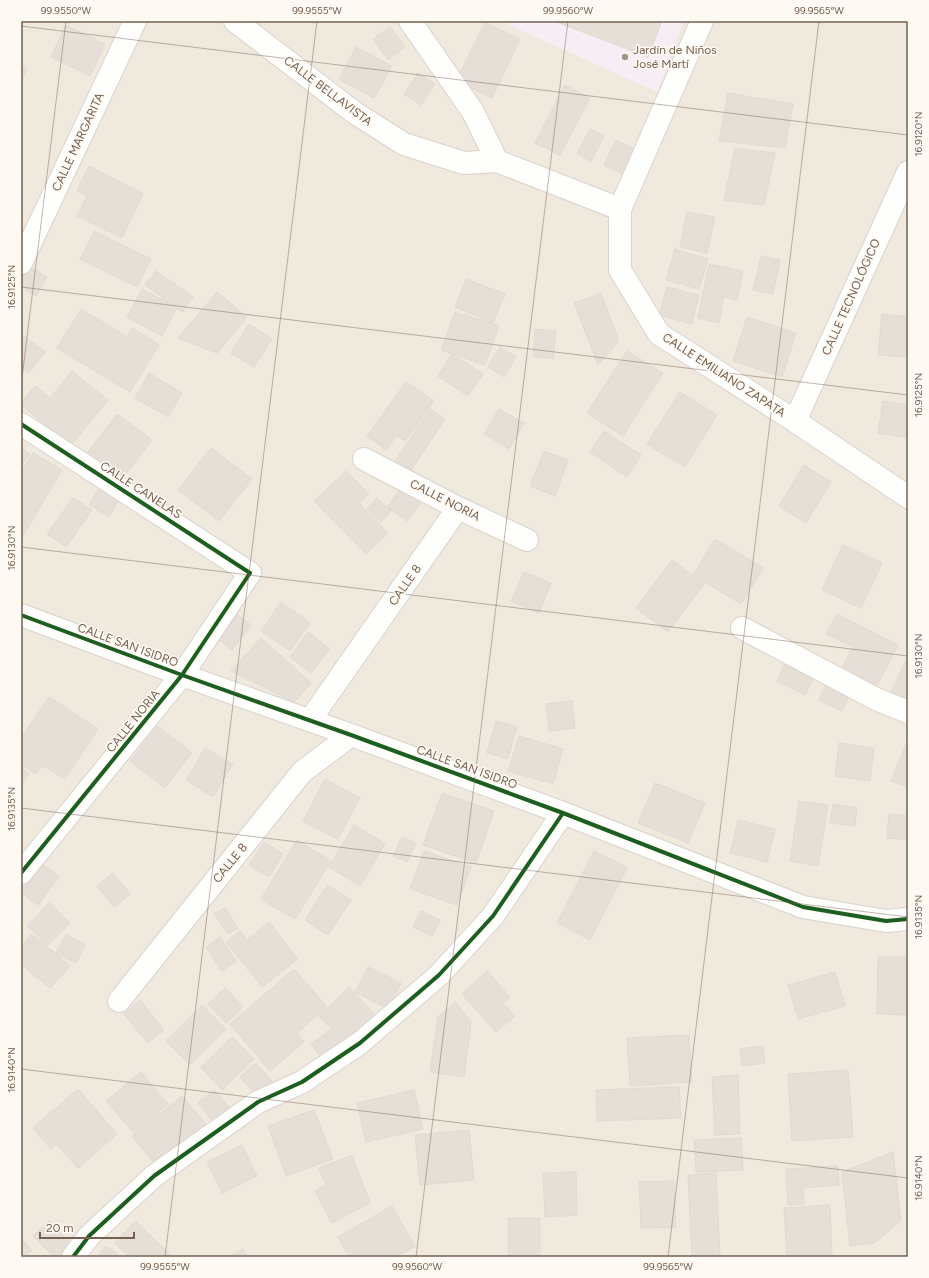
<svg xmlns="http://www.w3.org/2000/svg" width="929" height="1278" font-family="Figtree,sans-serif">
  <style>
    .residential { fill: #f0e9de }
    .education { fill: #f6eef4 }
    .building { fill: #e5dfd7; stroke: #e1dad2 }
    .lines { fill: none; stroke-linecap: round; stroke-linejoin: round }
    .minor-casing { stroke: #d8d3ce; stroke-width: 24 }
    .tertiary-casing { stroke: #d8d3ce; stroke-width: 24 }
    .minor { stroke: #fefefd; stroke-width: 22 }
    .tertiary { stroke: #fefefd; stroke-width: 22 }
    .cycleway-casing { stroke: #fefaf3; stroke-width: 6 }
    .cycleway { stroke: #1b5e20; stroke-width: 4 }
    .ticks { fill: none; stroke: #766050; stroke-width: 1; stroke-opacity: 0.45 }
    .poi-dot { fill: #a49488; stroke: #fefaf3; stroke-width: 1.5 }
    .labels { text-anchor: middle; stroke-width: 3; stroke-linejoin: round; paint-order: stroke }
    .poi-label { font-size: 12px; fill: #766050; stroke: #fefaf3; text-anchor: start }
    .street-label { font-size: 12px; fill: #766050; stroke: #fefaf3 }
    .neatline { fill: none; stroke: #766050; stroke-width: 1.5 }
    .ticks-label { font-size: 10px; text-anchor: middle; fill: #766050 }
  </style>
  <rect width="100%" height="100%" fill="#f8f6f0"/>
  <path class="residential" d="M 21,21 L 908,21 L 908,1257 L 21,1257 Z"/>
  <path class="education" d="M 500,21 L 684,21 L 657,92 Z"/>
  <path class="building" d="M 554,21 L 662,21 L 648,57 Z
    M 485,23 L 520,39 L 492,98 L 456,81 Z
    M 66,25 L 105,44 L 90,76 L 51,57 Z
    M 390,27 L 405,47 L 388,60 L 373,39 Z
    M 356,47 L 392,66 L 374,98 L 339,79 Z
    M 21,66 L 27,69 L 21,82 Z
    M 418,73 L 435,84 L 421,105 L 404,94 Z
    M 565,85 L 590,98 L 560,155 L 535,143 Z
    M 728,93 L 793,104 L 785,148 L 719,141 Z
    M 590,129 L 604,136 L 591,161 L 577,154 Z
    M 616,140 L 637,151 L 625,175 L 604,165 Z
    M 735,148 L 775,153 L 764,205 L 724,200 Z
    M 89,166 L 143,194 L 122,238 L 77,216 L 87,196 L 77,191 Z
    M 687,212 L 715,217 L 707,253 L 680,247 Z
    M 94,231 L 151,259 L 137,287 L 80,259 Z
    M 675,249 L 708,259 L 699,289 L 666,280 Z
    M 761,256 L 780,260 L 773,294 L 753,290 Z
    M 709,264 L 743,271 L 737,300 L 724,297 L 719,323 L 698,318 Z
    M 29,266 L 47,277 L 36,296 L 21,287 L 21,279 Z
    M 156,271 L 193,297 L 182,312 L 145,285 Z
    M 466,279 L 505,294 L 493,323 L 455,307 Z
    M 667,287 L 699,295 L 692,324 L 659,315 Z
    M 142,289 L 177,308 L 162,336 L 127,317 Z
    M 217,292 L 247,317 L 217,353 L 178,338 Z
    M 601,293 L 619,341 L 598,365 L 574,303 Z
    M 81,309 L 127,337 L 132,328 L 159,345 L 130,392 L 57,348 Z
    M 455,312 L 499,326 L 485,365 L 441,350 Z
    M 882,314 L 908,317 L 908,357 L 878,355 Z
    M 747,317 L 796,333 L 782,377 L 733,361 Z
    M 249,324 L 272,339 L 254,367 L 231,353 Z
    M 535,329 L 556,331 L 553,359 L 533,356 Z
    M 24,336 L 45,352 L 29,373 L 21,367 L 21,340 Z
    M 500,347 L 516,357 L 504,377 L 488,367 Z
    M 627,351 L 663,373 L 623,436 L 587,413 Z
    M 452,354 L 483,374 L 468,396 L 438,376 Z
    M 72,371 L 108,400 L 71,445 L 21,405 L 21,403 L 35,386 L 50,398 Z
    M 149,373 L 182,393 L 168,417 L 135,398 Z
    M 406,382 L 434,401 L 405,441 L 397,435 L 386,450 L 367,436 Z
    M 680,392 L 717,415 L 685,467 L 647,444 Z
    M 883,401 L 908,405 L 908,438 L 878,433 Z
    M 430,409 L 445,419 L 405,479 L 390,469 Z
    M 499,409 L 524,423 L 509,449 L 484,434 Z
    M 117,414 L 152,440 L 118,484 L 83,459 Z
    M 604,431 L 641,455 L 627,477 L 590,452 Z
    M 21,448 L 30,454 L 21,467 Z
    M 211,448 L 252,479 L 219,521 L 178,490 Z
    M 544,451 L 568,460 L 555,496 L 530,486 Z
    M 33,453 L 62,470 L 21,539 L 21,473 Z
    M 804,465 L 831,482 L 806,523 L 779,506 Z
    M 346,471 L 369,494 L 359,503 L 388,533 L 366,554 L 314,501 Z
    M 405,483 L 425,498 L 407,521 L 387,507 Z
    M 101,484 L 121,496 L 109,517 L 89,505 Z
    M 73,498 L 92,510 L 66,547 L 47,534 Z
    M 377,498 L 391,511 L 381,522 L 367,509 Z
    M 715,539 L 763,568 L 741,604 L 693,575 Z
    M 843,545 L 882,563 L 861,608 L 822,590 Z
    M 672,560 L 704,584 L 668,632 L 636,608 Z
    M 524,572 L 551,583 L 539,613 L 511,601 Z
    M 281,602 L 310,623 L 290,651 L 261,631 Z
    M 234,612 L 251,625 L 232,650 L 215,637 Z
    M 837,614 L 898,645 L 873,693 L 838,675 L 853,647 L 826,634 Z
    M 308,632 L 330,649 L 311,673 L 290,657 Z
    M 261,638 L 311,683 L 294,702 L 231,671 Z
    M 908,656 L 908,703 L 890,695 Z
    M 785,663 L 814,678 L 805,695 L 777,681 Z
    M 828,681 L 851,692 L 842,711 L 819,700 Z
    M 49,697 L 98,729 L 65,779 L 42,765 L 36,774 L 21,765 L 21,738 Z
    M 572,701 L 575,728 L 549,731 L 546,704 Z
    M 496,721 L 517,727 L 508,759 L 487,753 Z
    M 157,726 L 192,753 L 165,788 L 130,761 Z
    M 519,736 L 563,749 L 553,784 L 508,771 Z
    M 908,740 L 908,787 L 891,781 Z
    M 839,743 L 874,748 L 870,781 L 835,776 Z
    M 205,748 L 233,764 L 213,797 L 186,780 Z
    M 21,767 L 29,774 L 21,784 Z
    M 325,779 L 360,798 L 338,839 L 303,821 Z
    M 655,783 L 705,803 L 688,843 L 638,823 Z
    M 442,793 L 494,811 L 476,863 L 423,845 Z
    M 799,801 L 828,805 L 818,866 L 790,861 Z
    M 833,804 L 857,808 L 855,826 L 830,823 Z
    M 889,814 L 908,816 L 908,840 L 887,838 Z
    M 738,820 L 775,829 L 767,862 L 730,853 Z
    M 354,825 L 385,844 L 360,886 L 329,867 Z
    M 402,837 L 416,843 L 407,862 L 393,856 Z
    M 297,840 L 331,861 L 295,919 L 261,899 Z
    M 264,842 L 283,854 L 269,877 L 249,865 Z
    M 424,851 L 471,867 L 457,905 L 410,889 Z
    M 594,851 L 627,868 L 590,940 L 557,923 Z
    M 36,860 L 59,876 L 38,905 L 21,893 L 21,881 Z
    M 113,873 L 130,894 L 114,907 L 97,886 Z
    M 327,885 L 351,900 L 328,935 L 305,920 Z
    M 49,903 L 70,923 L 48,945 L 27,926 Z
    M 225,908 L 238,928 L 228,934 L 214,914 Z
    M 421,911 L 440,920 L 432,936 L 413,927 Z
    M 269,922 L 298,959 L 262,987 L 226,942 L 240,930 L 247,940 Z
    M 32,934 L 70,966 L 50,988 L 21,964 L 21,947 Z
    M 66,934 L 85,945 L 76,963 L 56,953 Z
    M 220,937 L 236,961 L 222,971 L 206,947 Z
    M 878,957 L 908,957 L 908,1015 L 877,1014 Z
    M 368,967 L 401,983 L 389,1009 L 355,992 Z
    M 294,969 L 327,1007 L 297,1033 L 304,1042 L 270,1071 L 230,1024 Z
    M 487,971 L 510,997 L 503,1003 L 515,1016 L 496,1032 L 462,994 Z
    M 835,972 L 845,1006 L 798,1019 L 788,985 Z
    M 349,987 L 381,1021 L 324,1061 L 311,1044 L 332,1029 L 319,1017 Z
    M 225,988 L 243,1007 L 226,1023 L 208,1004 Z
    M 140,1000 L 164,1030 L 148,1043 L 124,1014 Z
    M 456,1002 L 471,1022 L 464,1077 L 430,1072 L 438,1017 Z
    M 202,1005 L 226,1029 L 190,1065 L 166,1041 Z
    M 689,1035 L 692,1082 L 630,1086 L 627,1038 Z
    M 232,1037 L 254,1059 L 222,1090 L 201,1067 Z
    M 763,1046 L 765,1063 L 742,1066 L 740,1049 Z
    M 256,1063 L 273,1082 L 257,1096 L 240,1077 Z
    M 848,1070 L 853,1137 L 792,1141 L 788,1074 Z
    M 141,1072 L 168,1104 L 134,1133 L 106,1101 Z
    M 738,1075 L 740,1134 L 715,1135 L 712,1077 Z
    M 679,1087 L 681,1118 L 597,1121 L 596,1090 Z
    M 78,1089 L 117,1134 L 78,1168 L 56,1144 L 51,1149 L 33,1128 Z
    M 214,1090 L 232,1111 L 216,1125 L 198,1103 Z
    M 414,1090 L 423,1129 L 366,1142 L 357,1103 Z
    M 182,1096 L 209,1128 L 159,1169 L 132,1136 Z
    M 314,1110 L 333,1159 L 286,1176 L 268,1126 Z
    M 469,1130 L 474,1180 L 420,1185 L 415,1135 Z
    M 741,1138 L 743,1170 L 696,1172 L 694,1140 Z
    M 242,1145 L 257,1176 L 222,1193 L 207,1162 Z
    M 893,1152 L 901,1221 L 874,1243 L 850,1246 L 842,1172 Z
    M 352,1155 L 370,1203 L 332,1223 L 315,1191 L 326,1185 L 319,1168 Z
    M 838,1166 L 839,1185 L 803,1188 L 804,1204 L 788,1205 L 786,1169 Z
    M 576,1172 L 577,1215 L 545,1217 L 543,1173 Z
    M 716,1173 L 720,1257 L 692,1257 L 688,1175 Z
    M 674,1181 L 676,1227 L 641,1228 L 639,1182 Z
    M 830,1205 L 832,1257 L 787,1257 L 784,1208 Z
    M 392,1206 L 415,1246 L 396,1257 L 349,1257 L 338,1237 Z
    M 508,1218 L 540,1218 L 540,1257 L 508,1257 Z
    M 49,1221 L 72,1245 L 59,1257 L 54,1257 L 33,1236 Z
    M 135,1221 L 173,1257 L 129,1257 L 115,1243 Z
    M 21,1238 L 32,1251 L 25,1257 L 21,1257 Z
    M 106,1246 L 121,1257 L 97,1257 Z
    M 243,1249 L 248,1257 L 229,1257 Z"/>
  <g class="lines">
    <g class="minor-casing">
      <path id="minor" d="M 235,21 L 355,113 L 404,144 L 464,163 L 497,161
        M 410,21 L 473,112 L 497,161 L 620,209
        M 21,263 L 135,21
        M 795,421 L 908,172
        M 21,424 L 250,573 L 182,675 L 21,873
        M 364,459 L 458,508 L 527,540
        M 21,615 L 182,675 L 351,735 L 563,813 L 803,907 L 886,921 L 908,919
        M 742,628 L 876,699 L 908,712
        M 310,720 L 458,508
        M 119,1001 L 302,772 L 351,735
        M 73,1257 L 89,1236 L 154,1176 L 258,1102 L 302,1082 L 360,1043 L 439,975 L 493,916 L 563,813"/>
    </g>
    <g class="tertiary-casing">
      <path id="tertiary" d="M 702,21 L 620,209 L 620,270 L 659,334 L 795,421 L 908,497"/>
    </g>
    <use href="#minor" class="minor"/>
    <use href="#tertiary" class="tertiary"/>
    <g class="cycleway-casing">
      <path id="cycleway" d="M 21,424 L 250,573 L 182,675 L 21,873
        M 21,615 L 182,675 L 351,735 L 563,813 L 803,907 L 886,921 L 908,919
        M 73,1257 L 89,1236 L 154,1176 L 258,1102 L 302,1082 L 360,1043 L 439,975 L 493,916 L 563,813"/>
    </g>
    <use href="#cycleway" class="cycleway"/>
  </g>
  <path class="ticks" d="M 21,26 L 908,135M 21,287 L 908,395M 21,386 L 66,21M 21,547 L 908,656M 21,808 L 908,917M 21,1069 L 908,1178M 165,1257 L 317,21M 416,1257 L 568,21M 668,1257 L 819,21"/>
  <circle class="poi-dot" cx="625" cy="57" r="4"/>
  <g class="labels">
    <g class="poi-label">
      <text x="633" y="54">Jardín de Niños<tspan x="633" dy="14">José Martí</tspan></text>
    </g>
    <g class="street-label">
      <text transform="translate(328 91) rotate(37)" y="4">CALLE BELLAVISTA</text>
      <text transform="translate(78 142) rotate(-65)" y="4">CALLE MARGARITA</text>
      <text transform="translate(851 297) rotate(-66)" y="4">CALLE TECNOLÓGICO</text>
      <text transform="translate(724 375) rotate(33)" y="4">CALLE EMILIANO ZAPATA</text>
      <text transform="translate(141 490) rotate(33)" y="4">CALLE CANELAS</text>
      <text transform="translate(445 500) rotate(27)" y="4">CALLE NORIA</text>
      <text transform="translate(405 585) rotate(-55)" y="4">CALLE 8</text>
      <text transform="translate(128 645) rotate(20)" y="4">CALLE SAN ISIDRO</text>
      <text transform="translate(133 721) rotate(-51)" y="4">CALLE NORIA</text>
      <text transform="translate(467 767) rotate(20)" y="4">CALLE SAN ISIDRO</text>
      <text transform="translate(230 863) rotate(-51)" y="4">CALLE 8</text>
    </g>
  </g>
  <rect width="929" height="1278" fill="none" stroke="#fefaf3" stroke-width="44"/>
  <path d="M40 1232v6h94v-6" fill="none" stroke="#766050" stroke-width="2"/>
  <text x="46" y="1232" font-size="12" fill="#766050" stroke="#fefaf3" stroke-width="3" paint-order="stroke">20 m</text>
  <rect x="22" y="22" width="885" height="1234" class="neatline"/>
  <g class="ticks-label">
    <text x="66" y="14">99.9550°W</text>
    <text x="317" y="14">99.9555°W</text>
    <text x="568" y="14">99.9560°W</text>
    <text x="819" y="14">99.9565°W</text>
    <text transform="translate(918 134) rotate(-90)" y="4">16.9120°N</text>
    <text transform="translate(11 287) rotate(-90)" y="4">16.9125°N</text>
    <text transform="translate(918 395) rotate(-90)" y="4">16.9125°N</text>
    <text transform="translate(11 548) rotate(-90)" y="4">16.9130°N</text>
    <text transform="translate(918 656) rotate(-90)" y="4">16.9130°N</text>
    <text transform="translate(11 809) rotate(-90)" y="4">16.9135°N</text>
    <text transform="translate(918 917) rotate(-90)" y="4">16.9135°N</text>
    <text transform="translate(11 1070) rotate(-90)" y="4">16.9140°N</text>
    <text transform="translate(918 1178) rotate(-90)" y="4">16.9140°N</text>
    <text x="165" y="1270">99.9555°W</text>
    <text x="417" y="1270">99.9560°W</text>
    <text x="668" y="1270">99.9565°W</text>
  </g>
</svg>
